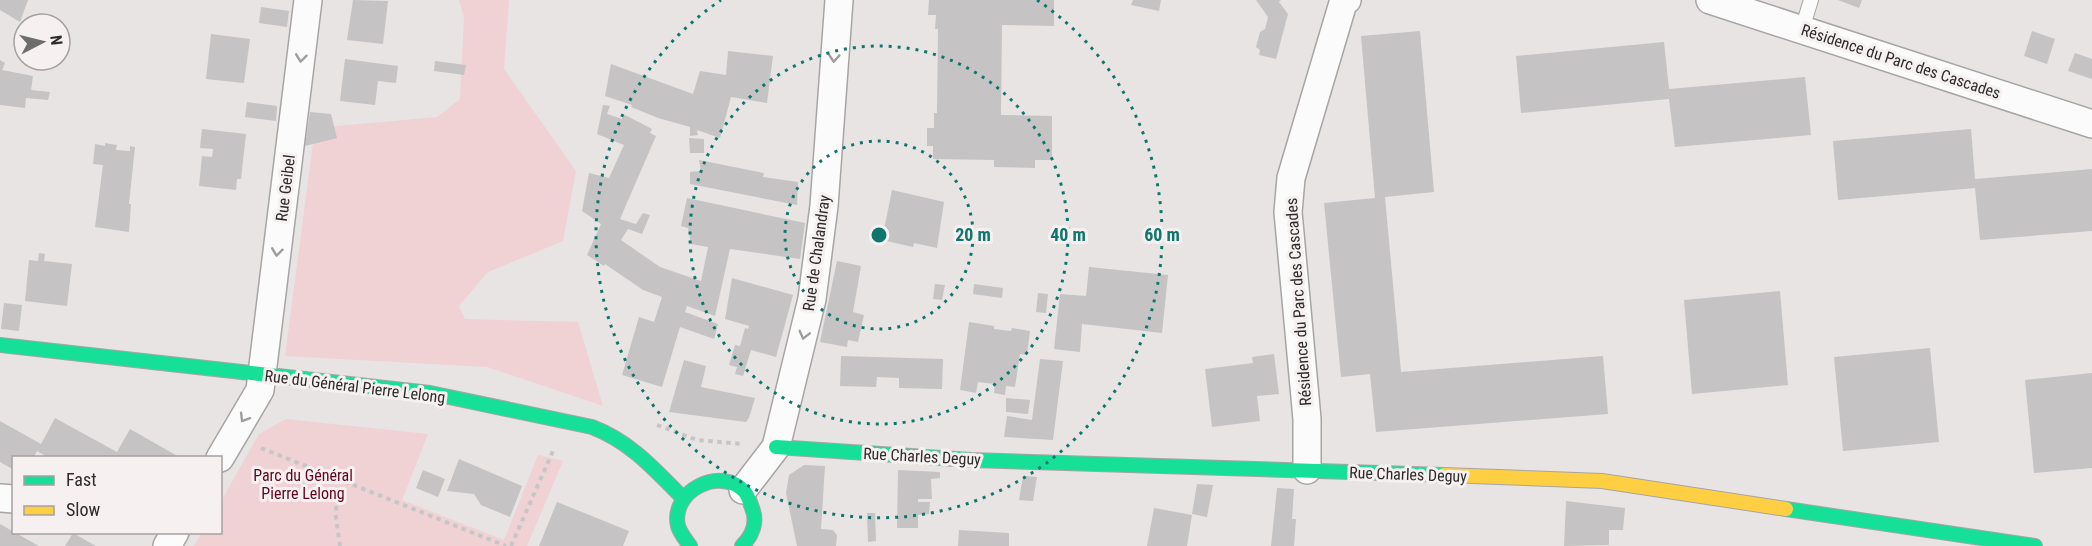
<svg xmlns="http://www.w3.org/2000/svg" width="2092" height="546" font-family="'Roboto Condensed',sans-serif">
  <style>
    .green { fill: #f0d1d4 }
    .building { fill: #c5c3c3 }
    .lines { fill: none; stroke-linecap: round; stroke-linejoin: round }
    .lane-casing { stroke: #a7a4a4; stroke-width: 16 }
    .street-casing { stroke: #a7a4a4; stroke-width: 30 }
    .fast-casing { stroke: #a7a4a4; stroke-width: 16 }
    .slow-casing { stroke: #a7a4a4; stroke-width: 16 }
    .path { stroke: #c6c6c6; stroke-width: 4; stroke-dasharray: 4.5 4.5; stroke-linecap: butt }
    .lane { stroke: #fcfbfb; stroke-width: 14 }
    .street { stroke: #fcfbfb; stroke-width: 27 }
    .fast { stroke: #16e098; stroke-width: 14 }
    .slow { stroke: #ffcf43; stroke-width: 14 }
    .oneway { stroke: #9f9d9d }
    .ring { fill: none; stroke: #0f766e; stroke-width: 3; stroke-dasharray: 3 6 }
    .labels { text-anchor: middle; stroke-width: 6; stroke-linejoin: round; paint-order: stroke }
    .street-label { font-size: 16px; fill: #2d2b2b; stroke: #f6f0f0 }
    .park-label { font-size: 16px; fill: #600420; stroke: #f6f0f0 }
    .centre { fill: #0f766e; stroke: #f6f0f0; stroke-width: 3 }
    .ring-label { font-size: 18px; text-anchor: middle; font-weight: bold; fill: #0f766e; stroke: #f6f0f0; stroke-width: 6; stroke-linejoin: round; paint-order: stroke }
  </style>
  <rect width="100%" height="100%" fill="#e8e4e4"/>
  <path class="green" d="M 459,0 L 509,0 L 504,69 L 576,171 L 563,241 L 488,272 L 459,306 L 465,319 L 578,322 L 603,406 L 487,367 L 285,356 L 315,128 L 437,117 L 460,99 L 464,17 Z
    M 286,419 L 428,434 L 402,500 L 504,540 L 538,455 L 563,461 L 527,546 L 194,546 L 202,533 L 220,532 L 221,501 L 259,434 Z"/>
  <path class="building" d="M 0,0 L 28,0 L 20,22 L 0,10 Z
    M 353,0 L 388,1 L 383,44 L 347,40 Z
    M 929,0 L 1054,0 L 1054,26 L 1002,25 L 1001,115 L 1052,116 L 1052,160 L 1035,160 L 1035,168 L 994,167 L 994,160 L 933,159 L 933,146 L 927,146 L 927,128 L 934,128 L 934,113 L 937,113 L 938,29 L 935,29 L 936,15 L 928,15 Z
    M 1133,0 L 1161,0 L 1159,11 L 1131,5 Z
    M 1256,0 L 1281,0 L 1279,2 L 1288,14 L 1276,59 L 1259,55 L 1260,50 L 1256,47 L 1260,32 L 1265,29 L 1268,17 Z
    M 1838,0 L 1862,0 L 1859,8 Z
    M 261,7 L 289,11 L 287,27 L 259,23 Z
    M 1420,31 L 1434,192 L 1385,197 L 1401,372 L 1603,356 L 1608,414 L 1376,432 L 1370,374 L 1341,377 L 1324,203 L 1375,198 L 1361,36 Z
    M 2032,31 L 2055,39 L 2047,64 L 2024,56 Z
    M 211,34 L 250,39 L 244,83 L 206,79 Z
    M 1664,42 L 1669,89 L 1805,77 L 1811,135 L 1675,147 L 1669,99 L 1521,113 L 1516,56 Z
    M 728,51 L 773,56 L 767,103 L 731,97 L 720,138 L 697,130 L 698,135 L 690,136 L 690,127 L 658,118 L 631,107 L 632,105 L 605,96 L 611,64 L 693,94 L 700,71 L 726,75 Z
    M 2075,53 L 2092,59 L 2092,79 L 2068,71 Z
    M 345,59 L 398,66 L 396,83 L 378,81 L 375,105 L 340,101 Z
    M 0,60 L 5,63 L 2,70 L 33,76 L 31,90 L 50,92 L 48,100 L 26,98 L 25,108 L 0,105 Z
    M 435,61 L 466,65 L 464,75 L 434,71 Z
    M 247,102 L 277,106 L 276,121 L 245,117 Z
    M 603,105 L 610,106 L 607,114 L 622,119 L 625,115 L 652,129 L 650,133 L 656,136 L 620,219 L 636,224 L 643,213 L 650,215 L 642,234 L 628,229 L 621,240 L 660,267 L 701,281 L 708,247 L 691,244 L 688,228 L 681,226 L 687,198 L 805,223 L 800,259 L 730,249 L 715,316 L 687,306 L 685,312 L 718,324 L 714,339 L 680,327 L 662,387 L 622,375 L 639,317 L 654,322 L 662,297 L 643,290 L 605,264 L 604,266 L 587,255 L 601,224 L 582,211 L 589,173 L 609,178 L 624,145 L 597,134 Z
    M 310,112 L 331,114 L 337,138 L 305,146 Z
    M 202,129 L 246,134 L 241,179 L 237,179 L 236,190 L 199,186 L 202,156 L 212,157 L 213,149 L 200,148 Z
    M 1971,129 L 1975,179 L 2092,169 L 2092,231 L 1980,240 L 1975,188 L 1838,200 L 1833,141 Z
    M 689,138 L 704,139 L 704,153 L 690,153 Z
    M 105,143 L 117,145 L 116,150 L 130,151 L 130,146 L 135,147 L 129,204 L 131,204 L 129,232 L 95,227 L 103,165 L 93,164 L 95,144 L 105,146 Z
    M 699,160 L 764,173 L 763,177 L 798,182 L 797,205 L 690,184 L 690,172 L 701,171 Z
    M 892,190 L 944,202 L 937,248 L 914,243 L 913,247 L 882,240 Z
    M 39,253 L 45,254 L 44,261 L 72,264 L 67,306 L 25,301 L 29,260 L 38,261 Z
    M 837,261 L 861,266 L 853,312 L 864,315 L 858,342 L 848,340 L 847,347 L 820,342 Z
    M 1089,267 L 1168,275 L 1162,333 L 1082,324 L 1080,352 L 1054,349 L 1060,294 L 1086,296 Z
    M 732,278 L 793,295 L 776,357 L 751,350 L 743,376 L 735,374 L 737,367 L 729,365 L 735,345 L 740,346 L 745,328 L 748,329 L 749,326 L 725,319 Z
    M 935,284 L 945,285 L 942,300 L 933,299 Z
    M 974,284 L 1003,288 L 1002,298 L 973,294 Z
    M 1780,291 L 1788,385 L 1692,394 L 1684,300 Z
    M 1038,293 L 1048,294 L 1046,313 L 1036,312 Z
    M 4,303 L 22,305 L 19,331 L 1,329 Z
    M 969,322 L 994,326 L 994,329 L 1011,331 L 1012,328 L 1030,331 L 1027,355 L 1020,354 L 1015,387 L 1006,386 L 1005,395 L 994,393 L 995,384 L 978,382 L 976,393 L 960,390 Z
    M 1930,348 L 1939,442 L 1843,451 L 1834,357 Z
    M 1274,354 L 1279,394 L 1257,396 L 1260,421 L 1212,427 L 1205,369 L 1253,363 L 1252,357 Z
    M 841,356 L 943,359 L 942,389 L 899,388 L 899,378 L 877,377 L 876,387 L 840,386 Z
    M 1040,359 L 1063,361 L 1053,440 L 1004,437 L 1007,416 L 1032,420 Z
    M 684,360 L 706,366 L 701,387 L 755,398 L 749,418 L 746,422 L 669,412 Z
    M 2092,373 L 2092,468 L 2034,473 L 2025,380 Z
    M 1006,398 L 1030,400 L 1028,414 L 1006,412 Z
    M 55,418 L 117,452 L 130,429 L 181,458 L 49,458 L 37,451 L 33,458 L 14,458 L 14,470 L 0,462 L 0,421 L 41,444 Z
    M 459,459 L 522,486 L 510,517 L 481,505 L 474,494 L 447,491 Z
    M 804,465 L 825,466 L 821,529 L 833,530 L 837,535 L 836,546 L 797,546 L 786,493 L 789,475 Z
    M 423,470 L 445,479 L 438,497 L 416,488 Z
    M 898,470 L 940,472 L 940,478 L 931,479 L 932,499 L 918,499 L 918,502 L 930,502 L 929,514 L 918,515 L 918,528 L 897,528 Z
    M 1023,476 L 1037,477 L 1033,501 L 1019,500 Z
    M 1197,484 L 1213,485 L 1207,517 L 1192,514 Z
    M 1277,488 L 1294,489 L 1292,519 L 1296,519 L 1294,546 L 1271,546 Z
    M 1566,501 L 1625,508 L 1623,530 L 1609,530 L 1609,545 L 1564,546 Z
    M 557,502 L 629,531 L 623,546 L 539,546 Z
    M 1154,508 L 1192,515 L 1187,546 L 1147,546 Z
    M 867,513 L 875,513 L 876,541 L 868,542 Z
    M 0,524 L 14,532 L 39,546 L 0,546 Z
    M 959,530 L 1009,533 L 1009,546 L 958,546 Z
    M 73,533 L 96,546 L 65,546 Z"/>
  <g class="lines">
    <g class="lane-casing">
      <path id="lane" d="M 1802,29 L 1811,0"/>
    </g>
    <g class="street-casing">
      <path id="street" d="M 1710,0 L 2092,124
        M 220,458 L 260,390 L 308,0
        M 1307,470 L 1307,419 L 1288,212 L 1291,178 L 1343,3 L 1347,0
        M 743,490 L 776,447 L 812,299 L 824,206 L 839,0
        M 0,498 L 14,499
        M 167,546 L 175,532"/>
    </g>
    <g class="fast-casing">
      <path id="fast" d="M 0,345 L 430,393 L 592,427 C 631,442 654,469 683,498
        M 776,447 L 971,460 L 1444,475
        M 1786,509 L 2035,546
        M 690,546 C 686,540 680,533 678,526 C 670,491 720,466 744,491 C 748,495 750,502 752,508 C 758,522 752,536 742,546"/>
    </g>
    <g class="slow-casing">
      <path id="slow" d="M 1444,475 L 1602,481 L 1786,509"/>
    </g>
    <path class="path" d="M 657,425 L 697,440 L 743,444
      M 261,448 L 506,546
      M 337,479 L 336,518 L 340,546
      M 511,546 L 553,451"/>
    <use href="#lane" class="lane"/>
    <use href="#street" class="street"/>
    <use href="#fast" class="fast"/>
    <use href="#slow" class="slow"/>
  </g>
  <defs><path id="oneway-chevron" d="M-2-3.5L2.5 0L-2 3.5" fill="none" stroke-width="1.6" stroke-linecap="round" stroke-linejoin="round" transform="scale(1.5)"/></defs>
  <g class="oneway">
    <use href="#oneway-chevron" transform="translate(301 58) rotate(97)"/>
    <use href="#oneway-chevron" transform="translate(834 58) rotate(94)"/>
    <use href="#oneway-chevron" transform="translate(277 252) rotate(97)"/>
    <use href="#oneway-chevron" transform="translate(804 335) rotate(104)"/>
    <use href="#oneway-chevron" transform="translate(244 418) rotate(121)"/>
  </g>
  <g class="ring">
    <circle cx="879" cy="235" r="94"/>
    <circle cx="879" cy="235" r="189"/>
    <path d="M1037 0A283 283 0 1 1 721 0"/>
  </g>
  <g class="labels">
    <g class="street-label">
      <text transform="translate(1901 61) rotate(18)" y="6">Résidence du Parc des Cascades</text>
      <text transform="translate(285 188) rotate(-83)" y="6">Rue Geibel</text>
      <text transform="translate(816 253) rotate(-82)" y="6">Rue de Chalandray</text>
      <text transform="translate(1298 302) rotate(-94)" y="6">Résidence du Parc des Cascades</text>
      <text transform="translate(355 386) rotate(7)" y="6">Rue du Général Pierre Lelong</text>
      <text transform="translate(922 456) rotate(3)" y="6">Rue Charles Deguy</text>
      <text transform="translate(1408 474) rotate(2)" y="6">Rue Charles Deguy</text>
    </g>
    <g class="park-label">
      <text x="303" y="481">Parc du Général<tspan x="303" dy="18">Pierre Lelong</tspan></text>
    </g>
  </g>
  <circle cx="879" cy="235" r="9" class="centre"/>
  <g class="ring-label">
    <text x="973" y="241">20 m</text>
    <text x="1068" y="241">40 m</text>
    <text x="1162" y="241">60 m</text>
  </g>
  <rect x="12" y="456" width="210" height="78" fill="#f6f0f0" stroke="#a6a1a1" stroke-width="1.5"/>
  <rect x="24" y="476" width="30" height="9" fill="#16e098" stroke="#a6a1a1" stroke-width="1.5"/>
  <text x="66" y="486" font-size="18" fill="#2d2b2b">Fast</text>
  <rect x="24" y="506" width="30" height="9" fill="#ffcf43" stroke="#a6a1a1" stroke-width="1.5"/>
  <text x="66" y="516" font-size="18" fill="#2d2b2b">Slow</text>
  <g transform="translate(42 42) rotate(83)"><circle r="28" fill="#f6f0f0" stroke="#a6a1a1" stroke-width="1.5"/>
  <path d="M0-4.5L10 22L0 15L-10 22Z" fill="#6e6c6c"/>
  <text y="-9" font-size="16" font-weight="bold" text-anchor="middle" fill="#2d2b2b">N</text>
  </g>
</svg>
